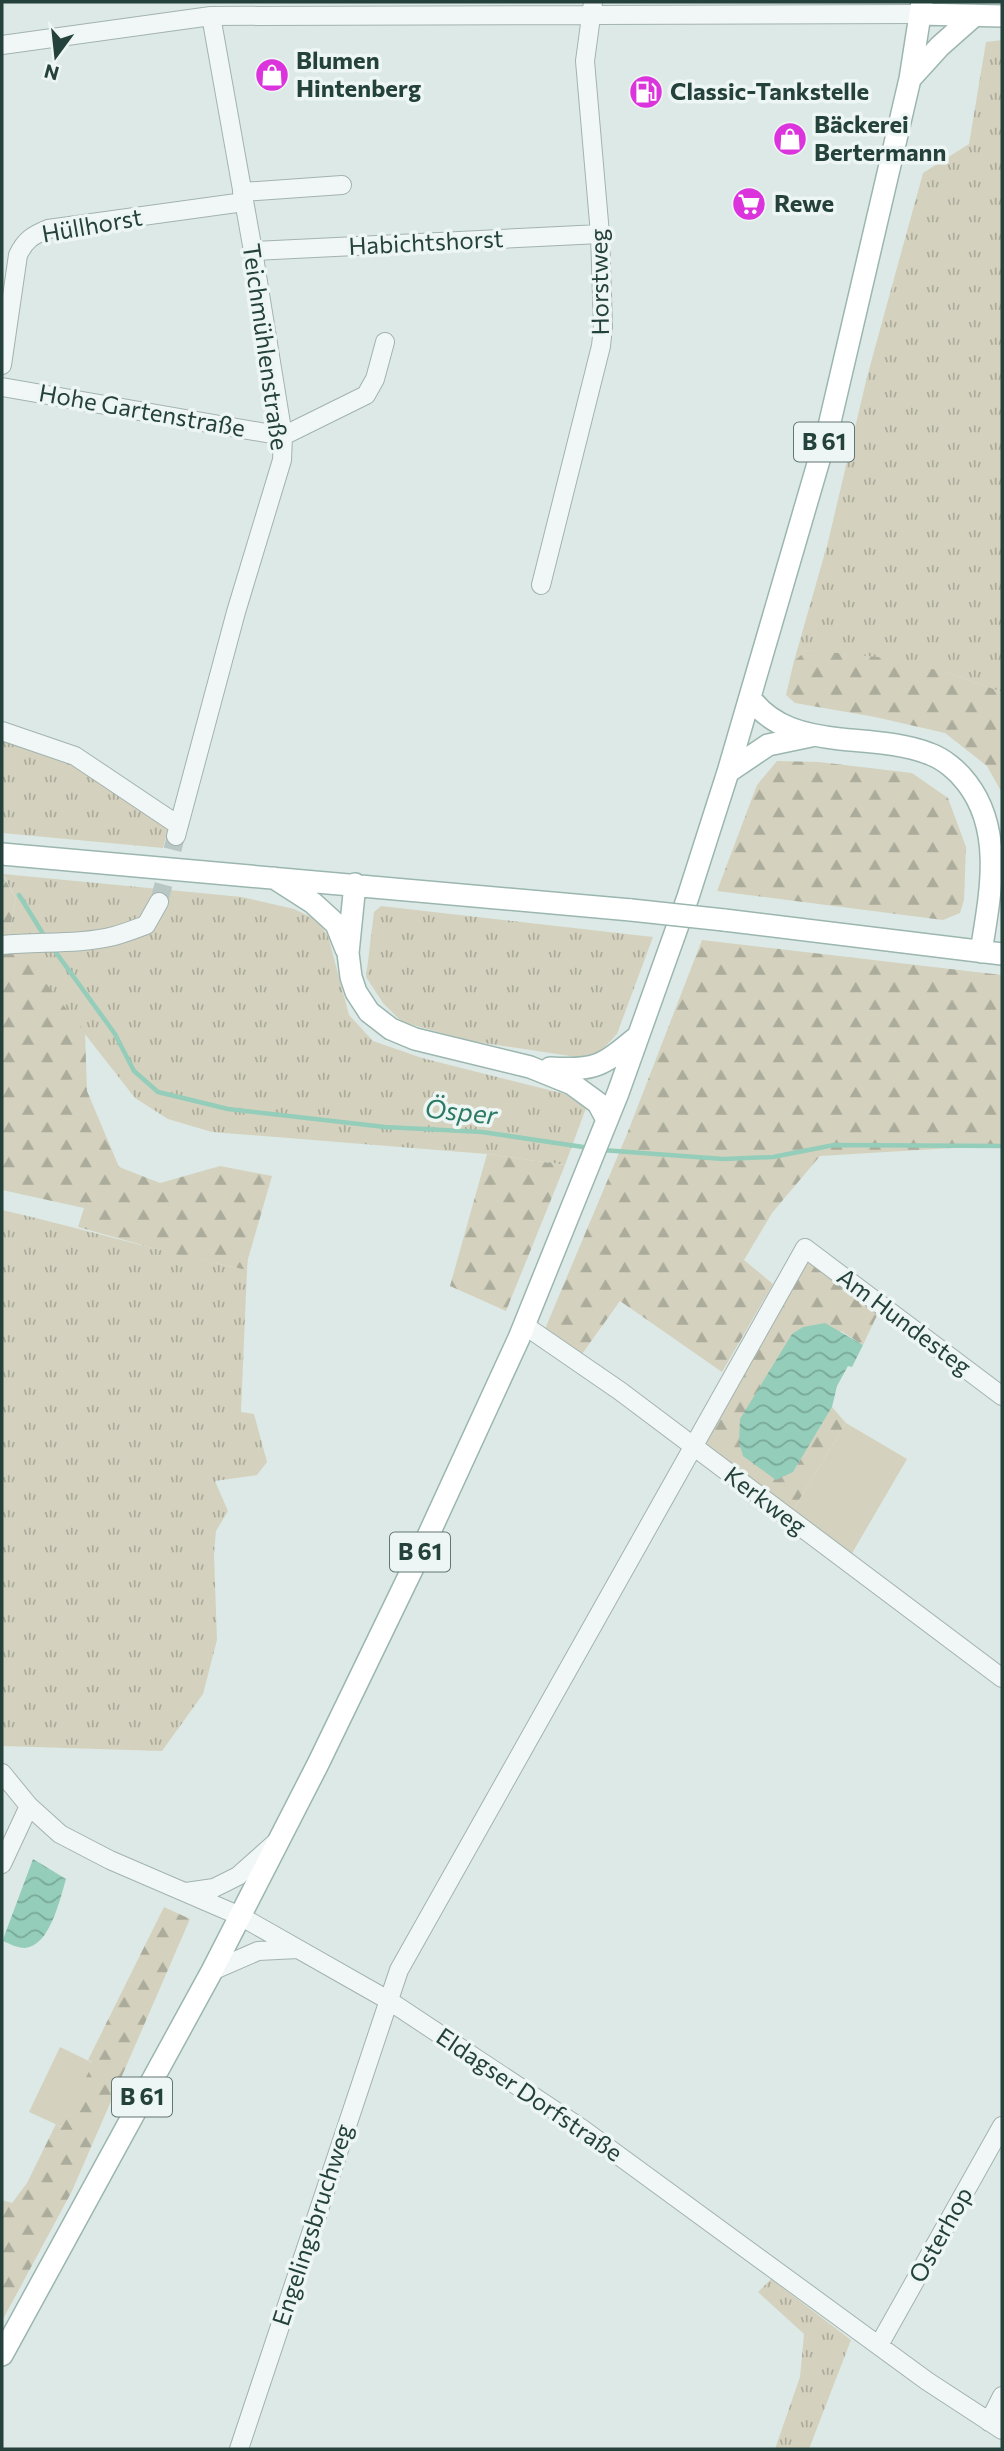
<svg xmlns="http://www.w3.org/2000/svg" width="1004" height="2451" font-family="Commissioner,sans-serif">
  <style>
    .grass { fill: url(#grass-tufts) }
    .forest { fill: url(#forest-firs) }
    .garden { fill: #d4d2be }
    .water { fill: url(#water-waves) }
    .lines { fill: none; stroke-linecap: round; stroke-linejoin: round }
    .stream { stroke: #94cdba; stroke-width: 4.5 }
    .minor-tunnel { stroke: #b8c7c4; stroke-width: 18; stroke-dasharray: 18 9; stroke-linecap: butt }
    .minor-casing { stroke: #a2b3af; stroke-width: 20 }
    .major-casing { stroke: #9bb6af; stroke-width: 24 }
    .minor { stroke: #f1f7f6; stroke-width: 18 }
    .major { stroke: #fff; stroke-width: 21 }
    .major-bridge-casing { stroke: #9bb6af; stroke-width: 24; stroke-linecap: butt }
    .major-bridge { stroke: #fff; stroke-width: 21 }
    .labels { text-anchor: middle; stroke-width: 7; stroke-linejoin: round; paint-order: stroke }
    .shield { fill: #edf6f4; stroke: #617772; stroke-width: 2 }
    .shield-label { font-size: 23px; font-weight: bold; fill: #25413b }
    .poi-label { font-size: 24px; font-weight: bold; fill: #25413b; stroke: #edf6f4; text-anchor: start }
    .street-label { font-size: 24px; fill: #25413b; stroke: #edf6f4 }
    .water-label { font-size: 26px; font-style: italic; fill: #2b7a63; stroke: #edf6f4 }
  </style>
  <defs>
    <pattern id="grass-tufts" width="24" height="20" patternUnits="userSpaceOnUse" patternTransform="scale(1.75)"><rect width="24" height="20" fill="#d4d2be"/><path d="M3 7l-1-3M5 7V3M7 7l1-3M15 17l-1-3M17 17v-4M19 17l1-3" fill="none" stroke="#acac9c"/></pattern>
    <pattern id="forest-firs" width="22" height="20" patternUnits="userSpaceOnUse" patternTransform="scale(1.75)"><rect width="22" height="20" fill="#d4d2be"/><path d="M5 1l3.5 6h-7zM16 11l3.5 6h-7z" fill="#acac9c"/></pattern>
    <pattern id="water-waves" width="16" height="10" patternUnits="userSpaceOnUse" patternTransform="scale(1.75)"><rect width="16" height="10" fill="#94cdba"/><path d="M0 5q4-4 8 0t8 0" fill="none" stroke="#79a898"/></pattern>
  </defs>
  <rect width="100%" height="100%" fill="#dde9e6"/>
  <path class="grass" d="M 1002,40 L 1002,692 L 946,672 L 807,650 L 794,661 L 828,542 L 867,377 L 923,173 L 969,144 L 986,42 Z
    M 2,741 L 75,763 L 168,830 L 163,848 L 2,833 Z
    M 3,874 L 242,897 L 294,909 L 317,920 L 328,936 L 349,1015 L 373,1041 L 422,1058 L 565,1094 L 586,1108 L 565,1165 L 487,1154 L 212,1132 L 168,1119 L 135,1098 L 8,936 L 16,899 Z
    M 381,906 L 653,937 L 617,1034 L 602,1050 L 583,1058 L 471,1041 L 402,1022 L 383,1003 L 366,977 L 374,912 Z
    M 2,1210 C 84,1229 165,1253 247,1270 L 241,1412 L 254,1414 L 267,1462 L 257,1475 L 215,1481 L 228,1511 L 216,1531 L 214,1554 L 217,1640 L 203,1694 L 162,1751 L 2,1746 Z
    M 771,2279 L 851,2340 L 809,2449 L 775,2449 L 800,2377 L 804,2334 L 758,2292 Z"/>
  <path class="forest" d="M 807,650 L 878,657 L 946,672 L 1002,692 L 1002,793 L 987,766 L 945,733 L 875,717 L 795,703 L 786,695 L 794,661 Z
    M 777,761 L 819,762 L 912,773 L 948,798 L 966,847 L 964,900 L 960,913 L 943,920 L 717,891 L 757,785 Z
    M 2,874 L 16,899 L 8,936 L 85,1032 L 87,1091 L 119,1167 L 160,1183 L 220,1166 L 272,1176 L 248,1259 L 247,1270 L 178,1255 L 78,1227 L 84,1208 L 2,1190 Z
    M 702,940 L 1002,975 L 1002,1145 L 820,1156 L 772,1213 L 744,1260 L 773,1284 L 722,1372 L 620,1301 L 582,1354 L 545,1329 L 627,1134 Z
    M 487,1154 L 565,1165 L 506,1311 L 450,1286 Z
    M 809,1258 L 879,1311 L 863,1345 L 841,1331 L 793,1472 L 832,1407 L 846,1423 L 793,1510 L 708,1450 L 705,1431 Z
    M 164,1907 L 190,1919 L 72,2191 L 2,2321 L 2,2200 L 12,2203 L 27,2183 L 56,2124 L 61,2127 L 92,2062 L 88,2060 Z"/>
  <path class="garden" d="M 846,1423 L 907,1459 L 851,1555 L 793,1510 Z
    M 60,2047 L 93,2063 L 62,2127 L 29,2112 Z"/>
  <path class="water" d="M 825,1323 L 863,1345 L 852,1367 L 848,1366 L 837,1386 L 832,1407 L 793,1472 L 776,1480 L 743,1456 L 739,1442 L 740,1419 L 792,1334 L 803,1327 Z
    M 33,1859 L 66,1879 C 60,1899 50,1946 25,1948 C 17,1948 10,1944 3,1941 L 5,1934 Z"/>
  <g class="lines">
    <path class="stream" d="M 19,895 L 45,937
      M 52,947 L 115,1034 L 134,1071 L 158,1092 L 228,1109 L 385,1127 L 482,1132 L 590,1148
      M 602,1150 L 723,1159 L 773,1157 L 834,1145 L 1002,1146"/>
    <path class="minor-tunnel" d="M 159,902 L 176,836"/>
    <g class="minor-casing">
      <path id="minor" d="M 2,45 L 211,16 L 920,14
        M 242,192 L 342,185
        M 253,251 L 600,234
        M 2,365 L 18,255 C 25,240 33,235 48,229 L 244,202
        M 2,387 L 283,436
        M 283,436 L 366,395 L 375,379 L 385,342
        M 541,585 L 601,346 L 603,327 L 600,234 L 585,61 L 593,2
        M 2,731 L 75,756 L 178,825
        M 176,836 L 236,612 L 282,460 L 283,436 L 253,251 L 211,16
        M 2,945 C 39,941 78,945 114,936 C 125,933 135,929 146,925 L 159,902
        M 527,1327 L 620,1391 L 1002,1678
        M 2,1773 L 29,1806 L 60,1834 L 110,1860 L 240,1916 L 388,2000 L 581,2128 L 927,2381 L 1002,2430
        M 2,1864 L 29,1806
        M 186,1892 L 214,1888 L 238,1876 L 275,1843
        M 212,1971 L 258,1951 L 298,1949
        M 879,2345 L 1002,2126
        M 989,2422 L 1002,2396
        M 239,2449 L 399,1970 L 805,1248 L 1002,1396"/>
    </g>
    <g class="major-casing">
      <path id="major" d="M 920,14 L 1002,16
        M 910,79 L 940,46 L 974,16
        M 751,699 C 773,728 805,735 840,739 C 869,742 902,743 930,754 C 944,759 958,771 967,783 C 1004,831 990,895 981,952
        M 728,772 L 768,745 L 811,736
        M 2,854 L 631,910
        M 274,878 L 313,903 L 336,924 L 346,949
        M 355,884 L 348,953 L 351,977 L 356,992 L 369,1012 L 391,1029 L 415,1039 L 530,1067 L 572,1084 L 598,1103 L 607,1120
        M 724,920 L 1002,954
        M 550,1068 C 596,1071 602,1066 637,1037
        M 2,2355 L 212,1971 L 318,1764 L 422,1549 L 519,1338 L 618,1093 L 688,897 L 728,772 L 829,426 L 910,79 L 922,2"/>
    </g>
    <use href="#minor" class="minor"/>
    <use href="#major" class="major"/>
    <g class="major-bridge-casing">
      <path id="major-bridge" d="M 631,910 L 724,920"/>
    </g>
    <use href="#major-bridge" class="major-bridge"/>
  </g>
  <defs>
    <g id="shop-disc" transform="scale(1.75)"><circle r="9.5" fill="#dc34dc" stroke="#edf6f4"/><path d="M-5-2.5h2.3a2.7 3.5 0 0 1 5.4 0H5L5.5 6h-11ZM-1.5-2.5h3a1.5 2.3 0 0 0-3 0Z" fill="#fff"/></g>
    <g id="fuel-disc" transform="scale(1.75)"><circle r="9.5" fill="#dc34dc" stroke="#edf6f4"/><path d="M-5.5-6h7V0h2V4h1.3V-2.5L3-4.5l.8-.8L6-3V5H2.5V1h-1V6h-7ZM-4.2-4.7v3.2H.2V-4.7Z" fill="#fff"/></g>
    <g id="supermarket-disc" transform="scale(1.75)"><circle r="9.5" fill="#dc34dc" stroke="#edf6f4"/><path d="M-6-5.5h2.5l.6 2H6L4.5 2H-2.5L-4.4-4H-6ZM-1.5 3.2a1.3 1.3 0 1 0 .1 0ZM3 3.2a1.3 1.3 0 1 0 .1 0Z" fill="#fff"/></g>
  </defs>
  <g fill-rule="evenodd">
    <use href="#shop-disc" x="272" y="75"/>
    <use href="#fuel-disc" x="646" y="92"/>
    <use href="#shop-disc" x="790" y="139"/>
    <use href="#supermarket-disc" x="749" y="204"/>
  </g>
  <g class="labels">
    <g class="shield">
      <rect x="794" y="422.5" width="60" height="39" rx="5"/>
      <rect x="390" y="1532.5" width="60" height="39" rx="5"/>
      <rect x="112" y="2077.5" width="60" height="39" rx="5"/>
    </g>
    <g class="shield-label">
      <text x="824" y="450">B 61</text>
      <text x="420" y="1560">B 61</text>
      <text x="142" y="2105">B 61</text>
    </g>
    <g class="poi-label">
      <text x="296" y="69">Blumen<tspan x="296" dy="28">Hintenberg</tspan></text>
      <text x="670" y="100">Classic-Tankstelle</text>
      <text x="814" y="133">Bäckerei<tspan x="814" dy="28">Bertermann</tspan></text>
      <text x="774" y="212">Rewe</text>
    </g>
    <g class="street-label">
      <text transform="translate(92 226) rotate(-10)" y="8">Hüllhorst</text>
      <text transform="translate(426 243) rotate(-3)" y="8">Habichtshorst</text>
      <text transform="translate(600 282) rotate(-91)" y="8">Horstweg</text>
      <text transform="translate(265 347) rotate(82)" y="8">Teichmühlenstraße</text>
      <text transform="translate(142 411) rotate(10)" y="8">Hohe Gartenstraße</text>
      <text transform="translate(904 1322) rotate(37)" y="8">Am Hundesteg</text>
      <text transform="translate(765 1501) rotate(37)" y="8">Kerkweg</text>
      <text transform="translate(529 2095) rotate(34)" y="8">Eldagser Dorfstraße</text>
      <text transform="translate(313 2225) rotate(-72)" y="8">Engelingsbruchweg</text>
      <text transform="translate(941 2235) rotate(-61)" y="8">Osterhop</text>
    </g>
    <g class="water-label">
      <text transform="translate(461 1112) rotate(6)" y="9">Ösper</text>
    </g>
  </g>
  <rect width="1004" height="2451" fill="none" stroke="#25413b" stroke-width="7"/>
  <g transform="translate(56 56) rotate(195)" stroke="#edf6f4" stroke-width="5" paint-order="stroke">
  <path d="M0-5L12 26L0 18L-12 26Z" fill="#25413b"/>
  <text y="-10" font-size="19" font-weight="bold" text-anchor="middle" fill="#25413b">N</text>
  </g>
</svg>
